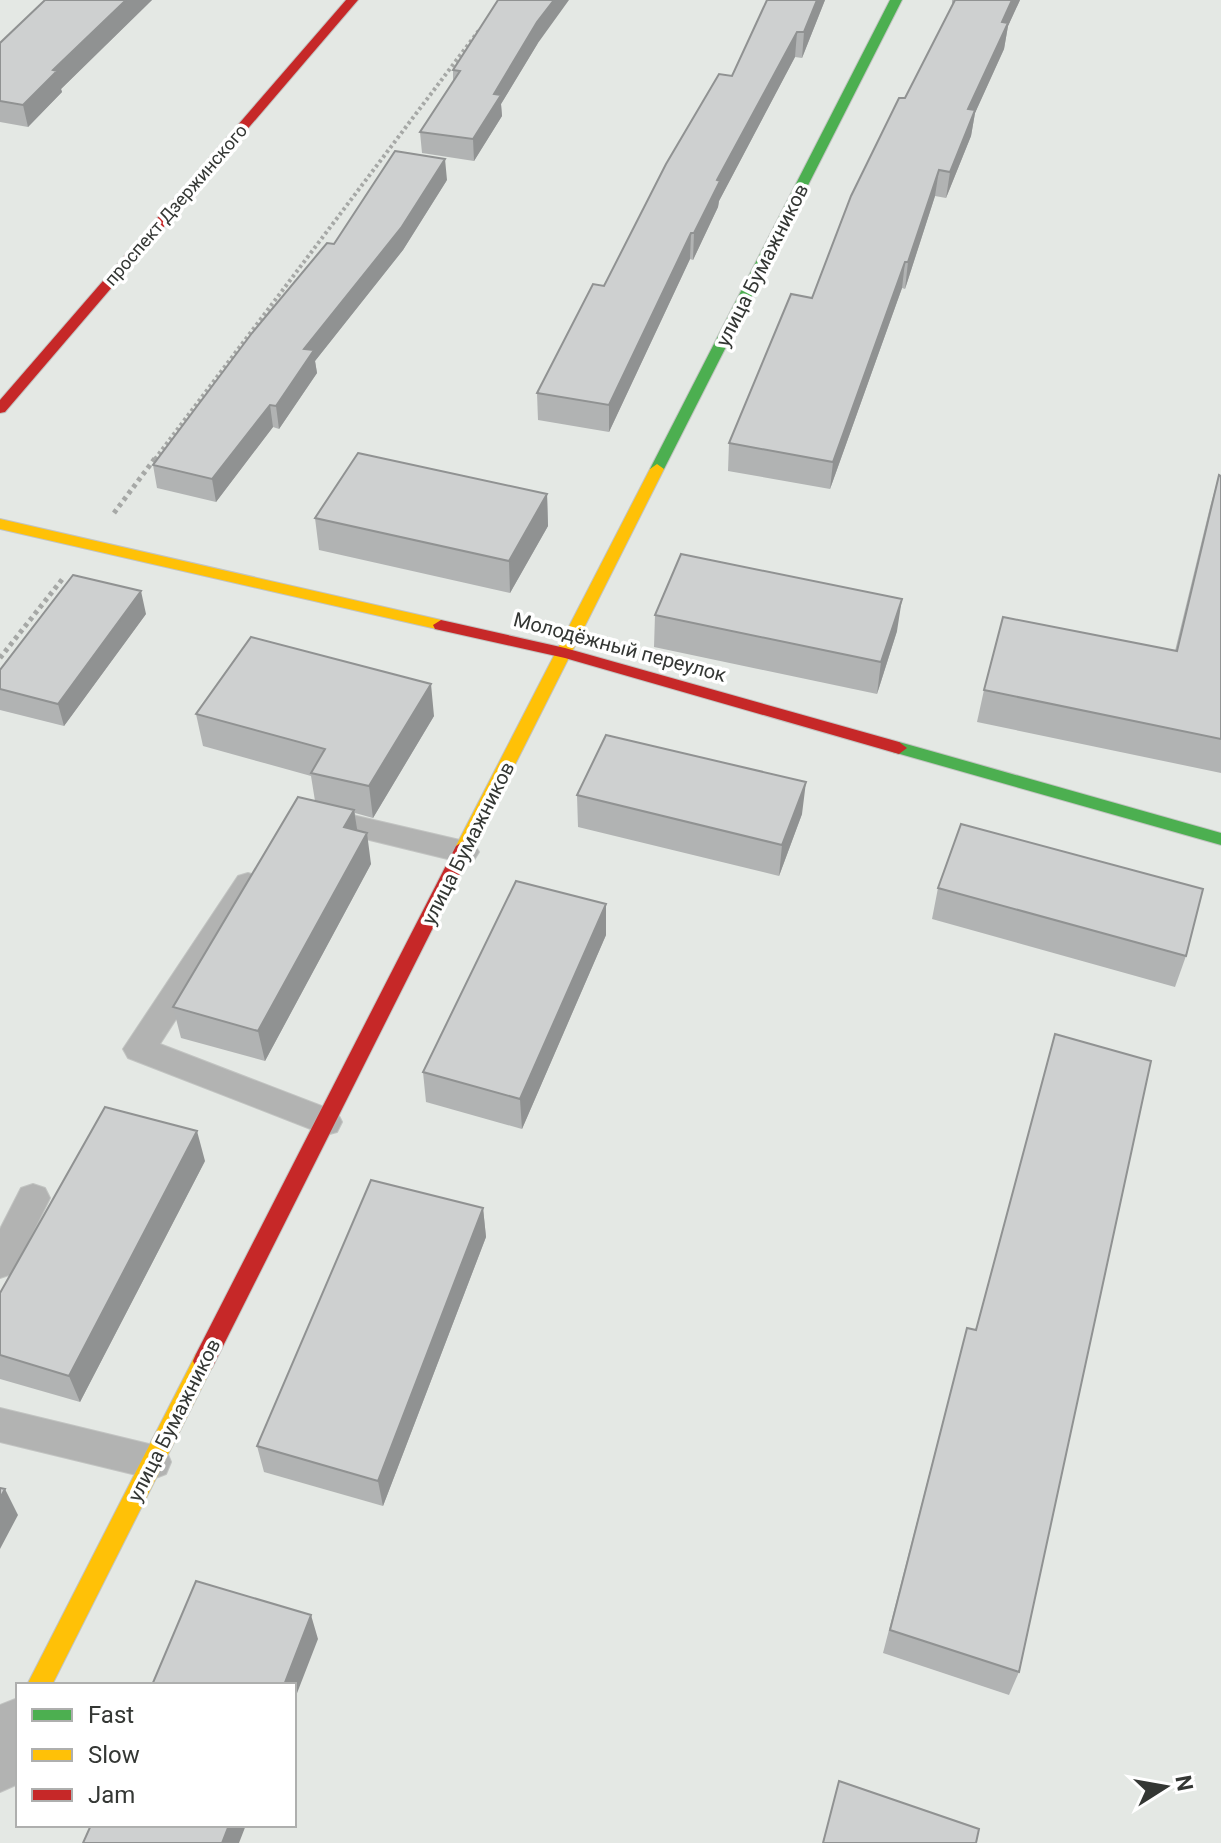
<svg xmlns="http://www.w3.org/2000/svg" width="1221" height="1843" font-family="Roboto,sans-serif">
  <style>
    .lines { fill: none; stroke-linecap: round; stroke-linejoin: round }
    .lane-casing { stroke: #c2c4c2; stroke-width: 2 }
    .street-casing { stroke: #c2c4c2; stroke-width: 2 }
    .fast-casing { stroke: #c2c4c2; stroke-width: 2 }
    .slow-casing { stroke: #c2c4c2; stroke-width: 2 }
    .jam-casing { stroke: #c2c4c2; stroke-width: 2 }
    .path-far1 { stroke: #a6a8a6; stroke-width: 4; stroke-dasharray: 3 3; stroke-linecap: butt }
    .path { stroke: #a6a8a6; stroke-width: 5; stroke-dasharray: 4 4; stroke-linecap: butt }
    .lane { fill: #b2b3b2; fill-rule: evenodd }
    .street { fill: #b2b3b2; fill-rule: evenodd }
    .fast { fill: #4caf50; fill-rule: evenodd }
    .slow { fill: #ffc107; fill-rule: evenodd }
    .jam { fill: #c62828; fill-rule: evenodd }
    .wall { fill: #b1b3b3 }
    .shaded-wall { fill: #909292 }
    .building { fill: #ced0d0; stroke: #909292; stroke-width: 2 }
    .labels { text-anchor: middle; stroke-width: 7; stroke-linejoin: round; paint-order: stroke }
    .far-street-label { font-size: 18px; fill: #343734; stroke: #fff }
    .street-label { font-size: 20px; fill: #343734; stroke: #fff }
  </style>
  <rect width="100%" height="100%" fill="#e4e8e4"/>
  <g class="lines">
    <g class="lane-casing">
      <path id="lane" d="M 318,807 L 464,841 L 474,844 L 479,852 L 474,860 L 464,863 L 308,825 L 304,818 L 308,811 Z
        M 248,873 L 258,876 L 263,884 L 160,1044 L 337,1112 L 342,1122 L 337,1132 L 326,1135 L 128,1058 L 123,1049 L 238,876 Z
        M 33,1184 L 45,1188 L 50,1198 L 12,1274 L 0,1278 L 0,1229 L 21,1188 Z
        M 0,1408 L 153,1445 L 166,1450 L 171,1462 L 166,1474 L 153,1479 L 0,1442 Z"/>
    </g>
    <g class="street-casing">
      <path id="street" d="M 18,1698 L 18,1784 L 0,1792 L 0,1705 Z"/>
    </g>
    <g class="fast-casing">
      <path id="fast" d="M 890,0 L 902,0 L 664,469 L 657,474 L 652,472 L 650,469 Z
        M 899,742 L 1221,833 L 1221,845 L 893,752 L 891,748 Z"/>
    </g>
    <g class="slow-casing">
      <path id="slow" d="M 657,464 L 664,469 L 474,846 L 471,851 L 459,851 L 456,846 L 650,469 Z
        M 0,519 L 441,620 L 449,625 L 441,630 L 0,529 Z
        M 204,1351 L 212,1354 L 215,1361 L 52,1685 L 27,1685 L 196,1354 Z"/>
    </g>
    <g class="jam-casing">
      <path id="jam" d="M 346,0 L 358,0 L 5,412 L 0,413 L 0,400 Z
        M 441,620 L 565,648 L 899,742 L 907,748 L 899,754 L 565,658 L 435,629 L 433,625 Z
        M 465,840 L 474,846 L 212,1368 L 204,1371 L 196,1368 L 193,1361 L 196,1354 L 456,846 Z"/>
    </g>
    <path class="path-far1" d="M 155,459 L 480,29"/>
    <path class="path" d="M 114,513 L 156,457
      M 0,658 L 64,577"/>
    <use href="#lane" class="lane"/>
    <use href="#street" class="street"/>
    <use href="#fast" class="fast"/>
    <use href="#slow" class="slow"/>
    <use href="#jam" class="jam"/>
  </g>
  <path class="wall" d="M 45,0 L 152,0 L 61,89 L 62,92 L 28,127 L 0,122 L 0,43 Z
    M 767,0 L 825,0 L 802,58 L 795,57 L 719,201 L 718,207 L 693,260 L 690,259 L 609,432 L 538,420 L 537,393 L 732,76 Z
    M 952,0 L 1020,0 L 1008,26 L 1004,49 L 975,113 L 971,136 L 946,198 L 935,196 L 905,289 L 902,288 L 830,489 L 728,471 L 729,443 L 812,298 L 905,98 L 953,4 L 952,3 Z
    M 538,43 L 501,104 L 502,116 L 474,161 L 422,153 L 420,132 L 453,82 L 453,70 Z
    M 447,180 L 403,250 L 315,361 L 317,373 L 279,429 L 273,427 L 216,502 L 157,488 L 153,465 Z
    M 1219,475 L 1221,476 L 1221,773 L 977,722 L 984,690 L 1175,651 L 1210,507 Z
    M 547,494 L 548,526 L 510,593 L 319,550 L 315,518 Z
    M 146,614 L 64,726 L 0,710 L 0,670 Z
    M 655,615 L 897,631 L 877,694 L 654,647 Z
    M 196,714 L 434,716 L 373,818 L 355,813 L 357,830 L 371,864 L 265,1061 L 181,1038 L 173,1007 L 315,801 L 311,776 L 203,746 Z
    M 577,795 L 802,814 L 779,876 L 578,827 Z
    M 938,888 L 1186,956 L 1175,987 L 932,919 Z
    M 606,904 L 606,935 L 522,1129 L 426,1102 L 423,1072 Z
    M 205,1161 L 80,1402 L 0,1379 L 0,1293 Z
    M 483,1208 L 486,1237 L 383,1506 L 264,1472 L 257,1446 Z
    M 960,1355 L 1019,1672 L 1009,1695 L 883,1653 Z"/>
  <path class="shaded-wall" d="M 126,0 L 152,0 L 61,89 L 62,92 L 28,127 L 23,105 L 53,70 Z
    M 554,0 L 569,0 L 538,43 L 501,104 L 502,116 L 474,161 L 473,139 L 494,94 L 537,22 Z
    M 817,0 L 825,0 L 802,58 L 804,32 Z
    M 1012,0 L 1020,0 L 1008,26 L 1004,49 L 975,113 L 971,136 L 946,198 L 950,172 L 968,109 L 1002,22 Z
    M 797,32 L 795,57 L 719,201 L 718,207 L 693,260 L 694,233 L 717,180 Z
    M 445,159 L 447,180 L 403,250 L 315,361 L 317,373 L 279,429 L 276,406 L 304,349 Z
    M 939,170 L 935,196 L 905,289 L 908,262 Z
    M 691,233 L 690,259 L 609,432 L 609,405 Z
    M 905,262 L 902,288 L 830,489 L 833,462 Z
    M 270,405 L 273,427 L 216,502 L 212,479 Z
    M 547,494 L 548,526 L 510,593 L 509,561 Z
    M 141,591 L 146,614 L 64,726 L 58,704 Z
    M 902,599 L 897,631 L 877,694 L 881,662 Z
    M 431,684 L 434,716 L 373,818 L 369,786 Z
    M 806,782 L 802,814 L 779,876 L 782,845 Z
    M 354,810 L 359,841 L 344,827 Z
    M 367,833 L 371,864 L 265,1061 L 258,1031 Z
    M 606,904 L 606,935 L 522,1129 L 520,1099 Z
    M 197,1131 L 205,1161 L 80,1402 L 69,1376 Z
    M 483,1208 L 486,1237 L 383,1506 L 378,1481 Z
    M 5,1489 L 18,1515 L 0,1549 L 0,1498 Z
    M 311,1615 L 318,1639 L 294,1701 L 294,1685 L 284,1685 Z
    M 229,1825 L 246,1825 L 239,1843 L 222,1843 Z"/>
  <path class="building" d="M 45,0 L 126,0 L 53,70 L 57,71 L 23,105 L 0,101 L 0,43 Z
    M 498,0 L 554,0 L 537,22 L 494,94 L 501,95 L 473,139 L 420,132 L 460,71 L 453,70 Z
    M 767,0 L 817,0 L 804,32 L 797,32 L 717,180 L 720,181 L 694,233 L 691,233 L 609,405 L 537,393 L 593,284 L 604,286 L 666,164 L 719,74 L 732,76 Z
    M 955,0 L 1012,0 L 1002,22 L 1008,23 L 968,109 L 975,110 L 950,172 L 939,170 L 908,262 L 905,262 L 833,462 L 729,443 L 791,294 L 812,298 L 851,196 L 899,98 L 905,98 Z
    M 395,151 L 445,159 L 401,228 L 304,349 L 314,350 L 276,406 L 270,405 L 212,479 L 153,465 L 252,333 L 327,243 L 334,244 Z
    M 358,453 L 547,494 L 509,561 L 315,518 Z
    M 1219,475 L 1221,476 L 1221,739 L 984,690 L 1003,617 L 1177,651 Z
    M 681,554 L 902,599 L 881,662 L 655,615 Z
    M 73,575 L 141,591 L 58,704 L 0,689 L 0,670 Z
    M 251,637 L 431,684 L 369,786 L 311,773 L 325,749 L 196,714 Z
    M 606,735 L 806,782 L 782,845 L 577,795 Z
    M 298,797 L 354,810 L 344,827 L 367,833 L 258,1031 L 173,1007 Z
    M 961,824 L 1203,889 L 1186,956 L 938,888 Z
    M 516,881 L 606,904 L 520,1099 L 423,1072 Z
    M 1055,1034 L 1151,1061 L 1019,1672 L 890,1630 L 967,1328 L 976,1330 Z
    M 105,1107 L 197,1131 L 69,1376 L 0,1355 L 0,1293 Z
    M 371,1180 L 483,1208 L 378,1481 L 257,1446 Z
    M 0,1488 L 5,1489 L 0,1498 Z
    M 196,1581 L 311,1615 L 284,1685 L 152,1685 Z
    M 839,1781 L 979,1829 L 976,1843 L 823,1843 Z
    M 91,1825 L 229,1825 L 222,1843 L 83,1843 Z"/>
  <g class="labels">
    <g class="far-street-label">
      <text transform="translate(176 205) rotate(-49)" y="6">проспект Дзержинского</text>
    </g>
    <g class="street-label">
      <text transform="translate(762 265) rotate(-63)" y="7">улица Бумажников</text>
      <text transform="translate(620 647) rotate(15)" y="7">Молодёжный переулок</text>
      <text transform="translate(468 843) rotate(-63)" y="7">улица Бумажников</text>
      <text transform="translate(174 1420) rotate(-63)" y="7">улица Бумажников</text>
    </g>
  </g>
  <rect x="16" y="1683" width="280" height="144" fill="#ffffff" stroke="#aeafae" stroke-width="2"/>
  <rect x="32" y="1709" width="40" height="12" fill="#4caf50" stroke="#aeafae" stroke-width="2"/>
  <text x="88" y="1723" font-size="24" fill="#343734">Fast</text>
  <rect x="32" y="1749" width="40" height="12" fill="#ffc107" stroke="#aeafae" stroke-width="2"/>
  <text x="88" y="1763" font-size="24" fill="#343734">Slow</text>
  <rect x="32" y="1789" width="40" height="12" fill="#c62828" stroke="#aeafae" stroke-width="2"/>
  <text x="88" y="1803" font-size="24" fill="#343734">Jam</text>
  <g transform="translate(1165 1787) rotate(79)" stroke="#ffffff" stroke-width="6" paint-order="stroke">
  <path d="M0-6L14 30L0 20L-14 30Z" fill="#343734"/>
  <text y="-12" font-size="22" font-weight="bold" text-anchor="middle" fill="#343734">N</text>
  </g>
</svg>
